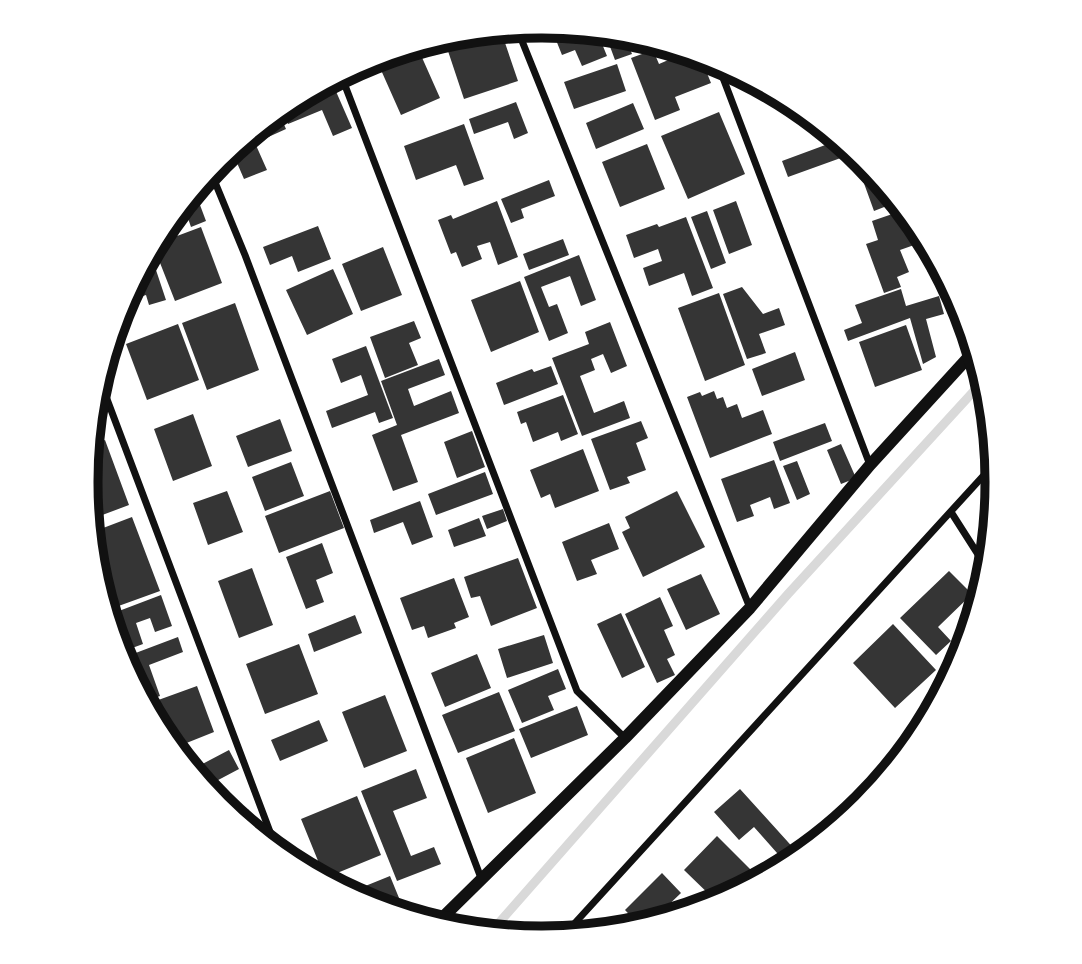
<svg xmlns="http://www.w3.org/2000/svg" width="1082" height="964" font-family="Quicksand,sans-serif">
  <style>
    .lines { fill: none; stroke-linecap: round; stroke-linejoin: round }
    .stream { stroke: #d9d9d9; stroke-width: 9 }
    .building { fill: #353535 }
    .minor { stroke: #111; stroke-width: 7 }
    .tertiary { stroke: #111; stroke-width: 12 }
    .rim { fill: none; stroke: #111; stroke-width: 9 }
  </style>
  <rect width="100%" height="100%" fill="#fff"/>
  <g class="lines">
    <path class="stream" d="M 490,933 L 788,594 L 984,380"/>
  </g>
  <path class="building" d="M 576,33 L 580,41 L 598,34 L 607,56 L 582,66 L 575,50 L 562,55 L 556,40 Z
    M 605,33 L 624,34 L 632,54 L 615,60 Z
    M 502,34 L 518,81 L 464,99 L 446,45 Z
    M 653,50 L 659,64 L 687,52 L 700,56 L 711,83 L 675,97 L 680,110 L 655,120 L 631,58 Z
    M 420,53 L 440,98 L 401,115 L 381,70 Z
    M 617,64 L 626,91 L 574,109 L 564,82 Z
    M 331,80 L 352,128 L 333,136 L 322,110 L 288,124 L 281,109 L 288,103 Z
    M 778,94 L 795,103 L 797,105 L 782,111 L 776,95 Z
    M 516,102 L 528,133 L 514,139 L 508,122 L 474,134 L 469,119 Z
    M 633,103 L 644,129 L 596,149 L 586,123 Z
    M 278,111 L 286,129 L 255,143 L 267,170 L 244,179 L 231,149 Z
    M 719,112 L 745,174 L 688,199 L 661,136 Z
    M 464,124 L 484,179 L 464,186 L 456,165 L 416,180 L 404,146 Z
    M 826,130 L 846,145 L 849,155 L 788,177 L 782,161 L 828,144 L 823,131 Z
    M 647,144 L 665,189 L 620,207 L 602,162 Z
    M 864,161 L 896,200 L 897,202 L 874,211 L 857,164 Z
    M 549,180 L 555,196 L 521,209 L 524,218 L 511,223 L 501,199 Z
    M 194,189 L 206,221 L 191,227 L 183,204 Z
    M 497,201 L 518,257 L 498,265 L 490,242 L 477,246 L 482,259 L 462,267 L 456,252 L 451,254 L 438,220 L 451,215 L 453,219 Z
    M 736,201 L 752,245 L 729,254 L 713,210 Z
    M 904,210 L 911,218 L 914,227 L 917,226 L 920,229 L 941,268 L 928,272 L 917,244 L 900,250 L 909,272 L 897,277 L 901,287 L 884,293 L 866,244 L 878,240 L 872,221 Z
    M 707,211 L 726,263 L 711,269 L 691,217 Z
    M 686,217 L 713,288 L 692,296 L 684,273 L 649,286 L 643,268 L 662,261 L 658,249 L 634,258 L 626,235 L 657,224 L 659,227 Z
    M 318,226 L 331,259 L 298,272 L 292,256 L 270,265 L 263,247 Z
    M 201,227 L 222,283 L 175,301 L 153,245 Z
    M 563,239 L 569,255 L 529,270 L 523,254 Z
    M 383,247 L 402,295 L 361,311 L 342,264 Z
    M 150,252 L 166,300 L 149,305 L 146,295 L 122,303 Z
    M 579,255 L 596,300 L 581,306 L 570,276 L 541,287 L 549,307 L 557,304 L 568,333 L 549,341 L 524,277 Z
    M 333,269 L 353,314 L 307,335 L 286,290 Z
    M 520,281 L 539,332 L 491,352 L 471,300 Z
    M 742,287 L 763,314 L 779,308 L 785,325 L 759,334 L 766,353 L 747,359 L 723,294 Z
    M 901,289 L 906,306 L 939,296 L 944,314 L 926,319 L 936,357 L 923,364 L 910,318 L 848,341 L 844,330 L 862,323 L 855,305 Z
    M 719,293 L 745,365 L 705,381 L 678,308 Z
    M 235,303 L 259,370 L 207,390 L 182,323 Z
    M 414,321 L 421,338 L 409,343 L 418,365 L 385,378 L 370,337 Z
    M 610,322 L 627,366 L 611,373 L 603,354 L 591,359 L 595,370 L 580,376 L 594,413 L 624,401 L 630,418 L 582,436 L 552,358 L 589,344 L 585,332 Z
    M 178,324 L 199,380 L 147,400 L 126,344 Z
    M 906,325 L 922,370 L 875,387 L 859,342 Z
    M 366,346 L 393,418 L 379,423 L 375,412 L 332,428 L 326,411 L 368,395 L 361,375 L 341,383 L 332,359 Z
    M 795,352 L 805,380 L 762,396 L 752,369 Z
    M 439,359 L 445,375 L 408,389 L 414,406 L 451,391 L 459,413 L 401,435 L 418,482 L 393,491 L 372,435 L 397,425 L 381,381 Z
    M 551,366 L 558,384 L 504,405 L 496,383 L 532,369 L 534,372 Z
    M 714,391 L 717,399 L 723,397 L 727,408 L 737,404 L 742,418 L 763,410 L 772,434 L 710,458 L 687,397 L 700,392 L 702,396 Z
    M 563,395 L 578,434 L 561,441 L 558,432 L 533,442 L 526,422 L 521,424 L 517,412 Z
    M 193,414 L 212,466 L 173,481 L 154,429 Z
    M 280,419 L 292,451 L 248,467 L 236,436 Z
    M 641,421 L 648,438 L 636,443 L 646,470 L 627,477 L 630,483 L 610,490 L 591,439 Z
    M 825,423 L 832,441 L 780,461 L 773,442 Z
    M 472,431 L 485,467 L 457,478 L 444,442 Z
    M 105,440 L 129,505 L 89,520 L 85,482 L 89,446 Z
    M 841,444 L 856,478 L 841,484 L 827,450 Z
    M 583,449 L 599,491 L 555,508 L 550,494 L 541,498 L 530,470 Z
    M 774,460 L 790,503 L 774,509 L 770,497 L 750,505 L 754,516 L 737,522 L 721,479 Z
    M 797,461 L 810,494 L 797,500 L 783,466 Z
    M 291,462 L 304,496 L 265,511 L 252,477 Z
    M 485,472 L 493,494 L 436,515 L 428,494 Z
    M 227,491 L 243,532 L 208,545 L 193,503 Z
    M 330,491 L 344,528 L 279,553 L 265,516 Z
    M 677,491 L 705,547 L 643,577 L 622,532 L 630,528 L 625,517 Z
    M 420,501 L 433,537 L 412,545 L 403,522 L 374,533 L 370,520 Z
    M 503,509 L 507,521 L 487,529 L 482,516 Z
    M 132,517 L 160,591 L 113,608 L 99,573 L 95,575 L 94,571 L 90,533 Z
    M 479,518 L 486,536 L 454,547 L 448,530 Z
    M 609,523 L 619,549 L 591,560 L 597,574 L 577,581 L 562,542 Z
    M 322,543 L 333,573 L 316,580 L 324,602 L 306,609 L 286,557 Z
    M 518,558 L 537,608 L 491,626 L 480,596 L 471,598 L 464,577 Z
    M 252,568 L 273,625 L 239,638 L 218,581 Z
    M 949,571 L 972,594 L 938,627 L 951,641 L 936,655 L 900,618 Z
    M 701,574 L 720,614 L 686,630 L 667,589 Z
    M 454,578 L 469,617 L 454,623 L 456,628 L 428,638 L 424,626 L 412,630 L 400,598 Z
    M 161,595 L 172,626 L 155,632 L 150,618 L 136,623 L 143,644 L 124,651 L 111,614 Z
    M 660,597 L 673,626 L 664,630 L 675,655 L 667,659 L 675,675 L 657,683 L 625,614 Z
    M 621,613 L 645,667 L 622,678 L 597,624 Z
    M 355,615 L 362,633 L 314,652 L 308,634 Z
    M 893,624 L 936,670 L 895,708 L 853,663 Z
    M 544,635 L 553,663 L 507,678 L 498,649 Z
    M 178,637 L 183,652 L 149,665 L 160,696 L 144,702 L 136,686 L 125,657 Z
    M 299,644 L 318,694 L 265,714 L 246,664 Z
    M 957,652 L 962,657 L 951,677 L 941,666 Z
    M 477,654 L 491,688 L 445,707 L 431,673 Z
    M 558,669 L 566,689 L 548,696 L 554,710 L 522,723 L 508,690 Z
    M 197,686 L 214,732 L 179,746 L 173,728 L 161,732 L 150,703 Z
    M 499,692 L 515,731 L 458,753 L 442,715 Z
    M 385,695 L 407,751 L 364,768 L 342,712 Z
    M 577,706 L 588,735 L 531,758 L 519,729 Z
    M 319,720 L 328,741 L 280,761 L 271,740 Z
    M 514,738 L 536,793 L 488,813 L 466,758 Z
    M 229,750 L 239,769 L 205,787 L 191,770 Z
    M 416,769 L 427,798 L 393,811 L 411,856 L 434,847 L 441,864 L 397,881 L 361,791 Z
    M 740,789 L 797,852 L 785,862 L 754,827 L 739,840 L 714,812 Z
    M 357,796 L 381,855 L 325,878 L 301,819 Z
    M 248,809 L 255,825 L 249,829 L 234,817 Z
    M 717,836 L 760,879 L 717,902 L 684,870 Z
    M 662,873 L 681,893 L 658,915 L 662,919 L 640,926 L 625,910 Z
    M 390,876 L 406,915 L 366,903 L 348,893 Z
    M 622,917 L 634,928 L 608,931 Z"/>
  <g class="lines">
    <path class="minor" d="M 518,31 L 750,608
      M 717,62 L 870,465
      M 341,75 L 577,691 L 625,738
      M 210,170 L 245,255 L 481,878
      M 99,378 L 278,853
      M 951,512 L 988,570
      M 564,935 L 995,463"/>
    <path class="tertiary" d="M 436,924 L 625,738 L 750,608 L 870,465 L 975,350"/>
  </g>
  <path d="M0 0H1082V964H0ZM541 38H542A443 443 0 0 1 985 481V483A443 443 0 0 1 542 926H541A443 443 0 0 1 98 483V481A443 443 0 0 1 541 38Z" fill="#fff" fill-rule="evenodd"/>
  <path class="rim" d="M541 38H542A443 443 0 0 1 985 481V483A443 443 0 0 1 542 926H541A443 443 0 0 1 98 483V481A443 443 0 0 1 541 38Z"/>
</svg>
